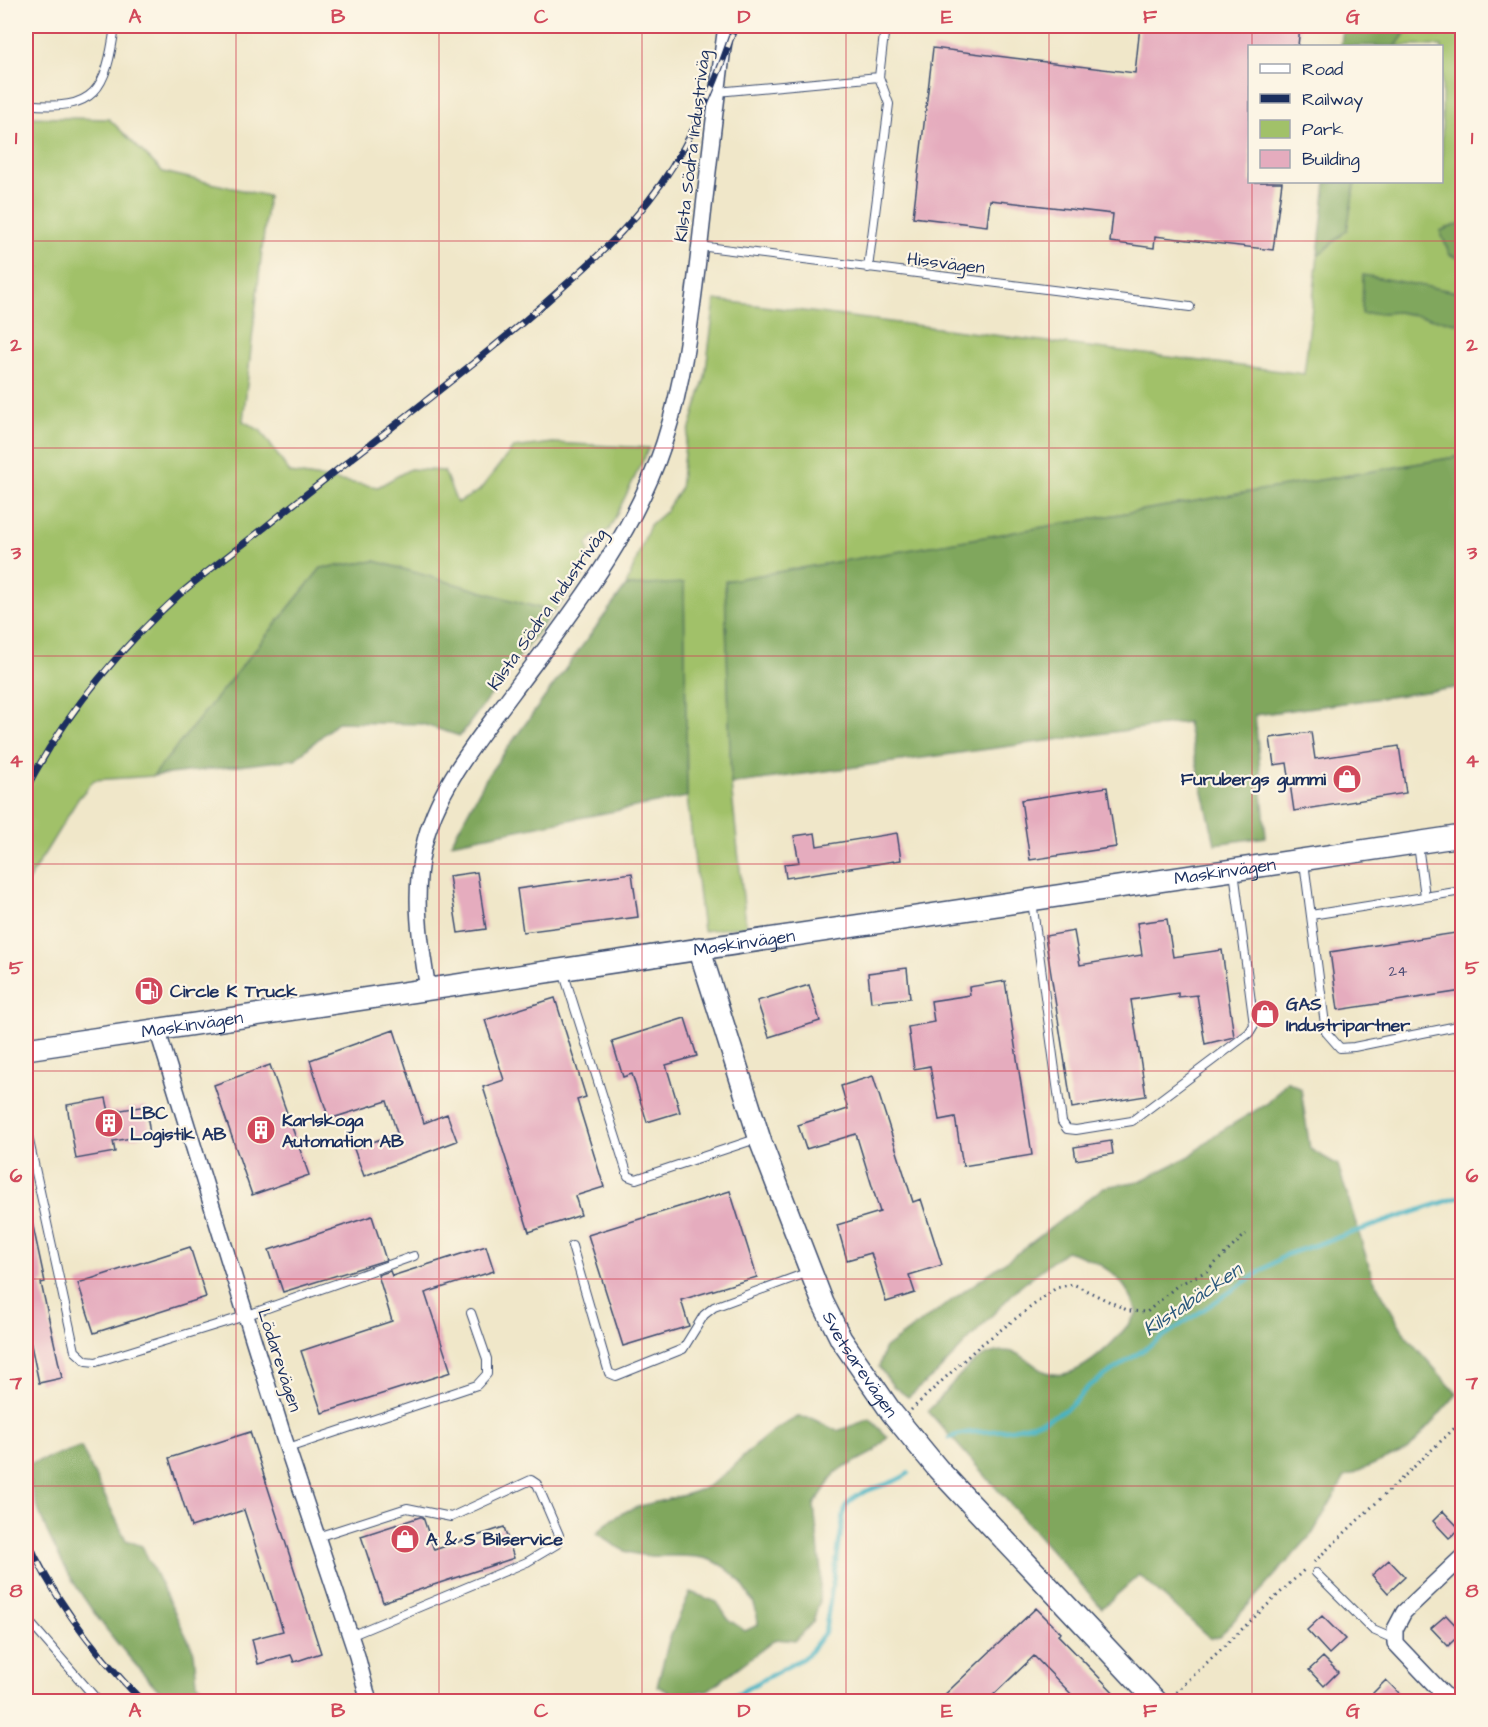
<svg xmlns="http://www.w3.org/2000/svg" width="1488" height="1727" font-family="'Architects Daughter',sans-serif">
  <style>
    .green { fill: #a1c169; stroke: #5e7864; stroke-width: 1.5 }
    .forest { fill: #80a75d; stroke: #4e6b5e; stroke-width: 1.5 }
    .lines { fill: none; stroke-linecap: round; stroke-linejoin: round }
    .stream { stroke: #46b3c3; stroke-width: 4.5 }
    .building { fill: #e5acbe }
    .lane-casing { stroke: #3b4b6e; stroke-width: 10 }
    .street-casing { stroke: #3b4b6e; stroke-width: 18 }
    .secondary-casing { stroke: #3b4b6e; stroke-width: 24 }
    .path { stroke: #3b4b6e; stroke-width: 3; stroke-dasharray: 1.5 4.5; stroke-linecap: butt }
    .lane { stroke: #fff; stroke-width: 8 }
    .street { stroke: #fff; stroke-width: 15 }
    .secondary { stroke: #fff; stroke-width: 21 }
    .rail-casing { stroke: #1b2f5e; stroke-width: 7 }
    .rail { stroke: #fcf5e5; stroke-width: 4.5; stroke-dasharray: 14; stroke-linecap: butt }
    .grid { fill: none; stroke: #d1495b; stroke-width: 1.5; stroke-opacity: 0.55 }
    .labels { text-anchor: middle; stroke-width: 4.5; stroke-linejoin: round; paint-order: stroke }
    .number-label { font-size: 15px; fill: #4e4e76 }
    .street-label { font-size: 18px; fill: #1b2f5e; stroke: #fcf5e5 }
    .poi-label { font-size: 18px; font-weight: bold; fill: #1b2f5e; stroke: #fcf5e5; text-anchor: start }
    .water-label { font-size: 20px; font-style: italic; fill: #28577c; stroke: #fcf5e5 }
    .neatline { fill: none; stroke: #d1495b; stroke-width: 2 }
    .grid-label { font-size: 20px; text-anchor: middle; font-weight: bold; fill: #d1495b }
  </style>
  <rect width="100%" height="100%" fill="#fcf5e5"/>
  <filter id="ink" filterUnits="userSpaceOnUse"><feTurbulence type="fractalNoise" baseFrequency=".0167" numOctaves="2"/><feDisplacementMap in="SourceGraphic" scale="12" xChannelSelector="R" yChannelSelector="G"/><feConvolveMatrix kernelMatrix="1 2 1 2 8 2 1 2 1" color-interpolation-filters="sRGB"/></filter>
  <filter id="wash" filterUnits="userSpaceOnUse"><feTurbulence type="fractalNoise" baseFrequency=".008" numOctaves="4" result="noise"/><feDisplacementMap in="SourceGraphic" scale="24" xChannelSelector="R" yChannelSelector="G"/><feGaussianBlur stdDeviation="1.35" result="paint"/><feColorMatrix in="noise" values="0 0 0 0 0 0 0 0 0 0 0 0 0 0 0 0 0 1.4 0 .05"/><feComposite in="paint" operator="in"/></filter>
  <g filter="url(#wash)">
    <rect width="100%" height="100%" fill="#f0e7c9"/>
    <path class="green" d="M 1410,26 L 1462,26 L 1462,223 L 1440,231 L 1450,255 L 1462,259 L 1462,293 L 1364,276 L 1362,314 L 1398,312 L 1462,324 L 1462,456 L 725,581 L 731,784 L 746,926 L 703,931 L 687,797 L 684,584 L 626,586 L 650,525 L 666,511 L 680,489 L 685,445 L 705,377 L 715,300 L 1304,374 L 1318,256 L 1347,229 L 1355,182 L 1442,182 L 1442,46 L 1396,46 Z
      M 26,117 L 109,119 L 163,172 L 268,196 L 243,421 L 261,431 L 290,473 L 378,487 L 410,469 L 444,471 L 457,503 L 479,491 L 513,448 L 553,443 L 649,448 L 609,530 L 593,537 L 587,544 C 596,568 570,595 553,612 L 375,561 L 321,568 L 153,776 L 94,780 L 78,799 L 26,884 Z"/>
    <path class="forest" d="M 1343,26 L 1410,26 L 1396,46 L 1341,46 Z
      M 1326,182 L 1355,182 L 1347,230 L 1318,256 Z
      M 1462,223 L 1462,259 L 1450,255 L 1440,231 Z
      M 1363,275 L 1462,293 L 1462,324 L 1398,312 L 1362,314 Z
      M 1462,456 L 1462,687 L 1255,715 L 1266,837 L 1215,844 L 1187,722 L 731,784 L 725,581 Z
      M 375,561 L 553,612 L 460,736 L 422,724 L 338,722 L 295,759 L 153,776 L 321,568 Z
      M 684,583 L 687,797 L 451,843 L 488,775 L 626,586 Z
      M 1287,1081 L 1301,1089 L 1310,1149 L 1338,1165 L 1372,1276 L 1406,1336 L 1457,1394 L 1409,1449 L 1345,1477 L 1313,1533 L 1219,1637 L 1210,1638 L 1139,1575 L 1102,1608 L 928,1411 C 947,1392 968,1357 996,1352 C 1021,1347 1028,1364 1046,1372 C 1077,1386 1121,1336 1137,1313 C 1126,1276 1101,1261 1066,1251 L 1020,1286 L 937,1373 L 908,1397 L 893,1386 L 879,1367 L 884,1349 L 1023,1249 L 1104,1187 L 1140,1181 L 1190,1156 L 1216,1134 L 1268,1103 Z
      M 798,1417 L 811,1418 L 837,1431 L 870,1419 L 888,1437 L 874,1452 L 836,1472 L 814,1505 L 821,1572 L 819,1603 L 813,1622 L 795,1641 L 776,1639 L 708,1690 L 675,1695 L 657,1686 L 669,1640 L 690,1592 L 717,1602 L 728,1619 L 745,1631 L 758,1625 C 757,1606 752,1598 741,1583 C 707,1539 667,1566 625,1551 C 615,1547 606,1539 597,1533 C 627,1499 664,1505 702,1489 C 729,1476 747,1450 770,1433 C 778,1427 789,1422 798,1417 Z
      M 81,1447 L 126,1540 L 142,1546 L 194,1652 L 197,1683 L 215,1701 L 169,1701 C 114,1644 60,1577 35,1500 C 32,1489 26,1477 26,1465 Z"/>
    <g class="lines">
      <path class="stream" d="M 949,1438 C 965,1431 977,1432 994,1431 C 1017,1430 1050,1421 1069,1407 C 1076,1401 1082,1393 1088,1387 L 1285,1255 L 1462,1196
        M 722,1702 L 807,1656 L 825,1632 L 845,1507 C 862,1485 888,1489 909,1473"/>
    </g>
    <g id="blocks">
      <path class="building" d="M 1140,26 L 1300,26 L 1298,46 L 1250,46 L 1250,182 L 1282,182 L 1273,250 L 1155,236 L 1154,248 L 1110,242 L 1113,214 L 990,200 L 987,226 L 913,217 L 933,48 L 1135,73 Z
        M 1311,732 L 1315,759 L 1399,746 L 1406,793 L 1294,811 L 1287,763 L 1274,765 L 1270,738 Z
        M 1107,787 L 1116,847 L 1030,860 L 1021,800 Z
        M 815,833 L 817,846 L 897,833 L 901,860 L 786,878 L 784,864 L 799,862 L 794,836 Z
        M 477,872 L 486,929 L 458,933 L 449,876 Z
        M 632,873 L 638,917 L 523,932 L 517,889 Z
        M 1167,919 L 1173,957 L 1222,950 L 1234,1037 L 1205,1044 L 1197,995 L 1178,997 L 1178,993 L 1131,1000 L 1146,1096 L 1072,1108 L 1045,936 L 1074,931 L 1080,965 L 1142,955 L 1137,923 Z
        M 1462,932 L 1462,991 L 1338,1010 L 1330,952 Z
        M 907,968 L 910,998 L 871,1002 L 868,973 Z
        M 1005,981 L 1032,1155 L 963,1166 L 955,1117 L 939,1120 L 930,1066 L 914,1069 L 908,1027 L 934,1022 L 931,1001 L 970,995 L 969,987 Z
        M 809,985 L 820,1021 L 769,1037 L 757,1001 Z
        M 555,998 L 586,1097 L 577,1100 L 604,1187 L 575,1196 L 581,1215 L 529,1232 L 483,1087 L 504,1080 L 485,1020 Z
        M 685,1018 L 697,1056 L 666,1065 L 680,1112 L 647,1122 L 632,1074 L 623,1077 L 612,1041 Z
        M 394,1030 L 424,1123 L 447,1114 L 457,1141 L 364,1176 L 354,1149 L 397,1133 L 387,1101 L 329,1119 L 310,1060 Z
        M 270,1065 L 309,1175 L 252,1195 L 214,1085 Z
        M 873,1076 L 913,1202 L 921,1199 L 942,1265 L 909,1275 L 915,1293 L 886,1302 L 871,1253 L 847,1260 L 837,1225 L 880,1212 L 856,1134 L 806,1149 L 798,1125 L 848,1109 L 841,1086 Z
        M 106,1098 L 109,1112 L 146,1106 L 150,1135 L 113,1141 L 115,1152 L 76,1159 L 67,1105 Z
        M 1111,1141 L 1113,1154 L 1076,1160 L 1074,1147 Z
        M 730,1191 L 757,1277 L 681,1300 L 689,1326 L 623,1346 L 588,1235 Z
        M 372,1216 L 386,1260 L 283,1292 L 269,1250 Z
        M 31,1217 L 45,1282 L 41,1283 L 62,1378 L 39,1383 L 26,1321 L 26,1218 Z
        M 486,1246 L 494,1271 L 425,1293 L 451,1372 L 322,1413 L 301,1351 L 392,1321 L 378,1275 L 390,1271 L 392,1276 Z
        M 190,1247 L 206,1297 L 94,1333 L 78,1283 Z
        M 250,1432 L 321,1653 L 294,1662 L 291,1655 L 258,1664 L 252,1639 L 283,1631 L 244,1510 L 191,1527 L 169,1458 Z
        M 1443,1511 L 1460,1529 L 1449,1538 L 1433,1521 Z
        M 420,1517 L 423,1517 L 434,1550 L 504,1527 L 514,1558 L 383,1602 L 361,1536 Z
        M 1389,1560 L 1405,1577 L 1388,1593 L 1372,1575 Z
        M 1036,1608 L 1061,1633 L 1058,1635 L 1122,1701 L 1078,1701 L 1034,1656 L 987,1701 L 938,1701 Z
        M 1446,1615 L 1462,1632 L 1448,1646 L 1431,1628 Z
        M 1322,1616 L 1345,1639 L 1329,1654 L 1307,1630 Z
        M 1323,1657 L 1338,1672 L 1324,1686 L 1309,1670 Z
        M 1386,1680 L 1407,1701 L 1379,1701 L 1372,1694 Z"/>
    </g>
  </g>
  <g filter="url(#ink)">
    <use href="#blocks" fill-opacity="0" stroke="#3b4b6e" stroke-width="1.5"/>
    <g class="lines">
      <g class="lane-casing">
        <path id="lane" d="M 717,92 L 879,77
          M 26,104 C 96,112 106,90 115,26
          M 699,246 L 1190,307
          M 868,268 L 889,104 L 879,77 L 885,26
          M 1418,845 L 1425,896
          M 1304,862 L 1326,1032 L 1340,1048 L 1354,1047 L 1462,1025
          M 1032,901 L 1062,1122 L 1067,1129 L 1076,1130 L 1132,1121 L 1249,1033 L 1254,1025 L 1234,871
          M 1311,915 L 1462,891
          M 563,971 L 628,1176 L 636,1179 L 759,1138
          M 26,1127 L 75,1351 L 86,1361 L 96,1362 L 245,1316 L 414,1256
          M 572,1246 L 609,1373 L 616,1376 L 683,1349 L 704,1315 L 714,1307 L 809,1272
          M 288,1448 L 477,1385 L 487,1374 L 487,1359 L 471,1313
          M 317,1537 L 407,1508 L 451,1517 L 531,1480 L 537,1484 L 559,1535 L 557,1544 L 527,1562 L 350,1636
          M 1316,1573 L 1373,1630 L 1394,1639
          M 26,1618 L 99,1702"/>
      </g>
      <g class="street-casing">
        <path id="street" d="M 428,989 C 420,942 413,896 423,849 C 436,788 477,741 513,692 C 571,614 633,537 664,443 C 685,378 692,311 700,243 C 708,171 716,98 726,26
          M 157,1029 L 283,1435 L 357,1656 L 369,1702
          M 1451,1702 L 1395,1643 L 1395,1629 L 1404,1612 L 1462,1557"/>
      </g>
      <g class="secondary-casing">
        <g id="secondary">
          <path id="s1" d="M 699,948 L 761,1143 L 823,1303 L 841,1339 L 892,1413 L 938,1469 L 1157,1702"/>
          <path id="s2" d="M 26,1049 L 1462,836"/>
        </g>
      </g>
      <path class="path" d="M 911,1410 L 978,1347 L 1056,1288 L 1073,1284 L 1129,1311 L 1147,1312 L 1178,1285 L 1207,1271 L 1246,1234
        M 1314,1562 L 1462,1421
        M 1172,1696 L 1304,1570"/>
      <use href="#lane" class="lane"/>
      <use href="#street" class="street"/>
      <use href="#secondary" class="secondary"/>
      <g class="rail-casing">
        <path id="rail" d="M 26,789 C 65,714 118,650 180,594 C 207,571 236,550 264,528 C 349,459 438,394 522,323 C 571,280 623,238 661,184 C 695,135 716,82 735,26
          M 26,1536 C 52,1598 95,1653 143,1702"/>
      </g>
      <use href="#rail" class="rail"/>
    </g>
  </g>
  <path class="grid" d="M 236,26 L 236,1702M 439,26 L 439,1702M 642,26 L 642,1702M 846,26 L 846,1702M 1049,26 L 1049,1702M 1252,26 L 1252,46M 1252,182 L 1252,1702M 26,241 L 1462,241M 26,448 L 1462,448M 26,656 L 1462,656M 26,864 L 1462,864M 26,1071 L 1462,1071M 26,1279 L 1462,1279M 26,1486 L 1462,1486"/>
  <defs>
    <g id="shop-disc" transform="scale(1.5)"><circle r="9.5" fill="#d1495b" stroke="#fcf5e5"/><path d="M-5-2.5h2.3a2.7 3.5 0 0 1 5.4 0H5L5.5 6h-11ZM-1.5-2.5h3a1.5 2.3 0 0 0-3 0Z" fill="#fff"/></g>
    <g id="fuel-disc" transform="scale(1.5)"><circle r="9.5" fill="#d1495b" stroke="#fcf5e5"/><path d="M-5.5-6h7V0h2V4h1.3V-2.5L3-4.5l.8-.8L6-3V5H2.5V1h-1V6h-7ZM-4.2-4.7v3.2H.2V-4.7Z" fill="#fff"/></g>
    <g id="building-disc" transform="scale(1.5)"><circle r="9.5" fill="#d1495b" stroke="#fcf5e5"/><path d="M-4-6H4V6H1V3H-1V6H-4ZM-2.5-4.3h1.7v1.8h-1.7ZM.8-4.3h1.7v1.8H.8ZM-2.5-1h1.7V.8h-1.7ZM.8-1h1.7V.8H.8Z" fill="#fff"/></g>
  </defs>
  <g fill-rule="evenodd">
    <use href="#shop-disc" x="1347" y="779"/>
    <use href="#fuel-disc" x="149" y="991"/>
    <use href="#shop-disc" x="1265" y="1014"/>
    <use href="#building-disc" x="109" y="1123"/>
    <use href="#building-disc" x="261" y="1130"/>
    <use href="#shop-disc" x="405" y="1539"/>
  </g>
  <g class="labels">
    <g class="number-label">
      <text x="1398" y="976">24</text>
    </g>
    <g class="street-label">
      <text transform="translate(692 146) rotate(-83)" y="6">Kilsta Södra Industriväg</text>
      <text transform="translate(946 263) rotate(7)" y="6">Hissvägen</text>
      <text transform="translate(547 609) rotate(-55)" y="6">Kilsta Södra Industriväg</text>
      <text dy="6" stroke="none"><textPath href="#s2" startOffset="1212">Maskinvägen</textPath></text>
      <text dy="6" stroke="none"><textPath href="#s2" startOffset="726">Maskinvägen</textPath></text>
      <text dy="6" stroke="none"><textPath href="#s2" startOffset="168">Maskinvägen</textPath></text>
      <text transform="translate(280 1360) rotate(72)" y="6">Lödarevägen</text>
      <text dy="6" stroke="none"><textPath href="#s1" startOffset="448">Svetsarevägen</textPath></text>
    </g>
    <g class="poi-label">
      <text x="1326" y="785" text-anchor="end">Furubergs gummi</text>
      <text x="170" y="997">Circle K Truck</text>
      <text x="1286" y="1010">GAS<tspan x="1286" dy="21">Industripartner</tspan></text>
      <text x="130" y="1119">LBC<tspan x="130" dy="21">Logistik AB</tspan></text>
      <text x="282" y="1126">Karlskoga<tspan x="282" dy="21">Automation AB</tspan></text>
      <text x="426" y="1545">A &amp; S Bilservice</text>
    </g>
    <g class="water-label">
      <text transform="translate(1192 1299) rotate(-34)" y="7">Kilstabäcken</text>
    </g>
  </g>
  <rect width="1488" height="1727" fill="none" stroke="#fcf5e5" stroke-width="66"/>
  <rect x="1248" y="45" width="195" height="138" fill="#fcf5e5" stroke="#a2a6af" stroke-width="1.5"/>
  <rect x="1260" y="64" width="30" height="9" fill="#ffffff" stroke="#a2a6af" stroke-width="1.5"/>
  <text x="1302" y="75" font-size="18" fill="#1b2f5e">Road</text>
  <rect x="1260" y="94" width="30" height="9" fill="#1b2f5e" stroke="#a2a6af" stroke-width="1.5"/>
  <text x="1302" y="105" font-size="18" fill="#1b2f5e">Railway</text>
  <rect x="1260" y="120" width="30" height="18" fill="#a1c169" stroke="#a2a6af" stroke-width="1.5"/>
  <text x="1302" y="135" font-size="18" fill="#1b2f5e">Park</text>
  <rect x="1260" y="150" width="30" height="18" fill="#e5acbe" stroke="#a2a6af" stroke-width="1.5"/>
  <text x="1302" y="165" font-size="18" fill="#1b2f5e">Building</text>
  <rect x="33" y="33" width="1422" height="1661" class="neatline"/>
  <g class="grid-label">
    <text x="135" y="23">A</text>
    <text x="338" y="23">B</text>
    <text x="541" y="23">C</text>
    <text x="744" y="23">D</text>
    <text x="947" y="23">E</text>
    <text x="1150" y="23">F</text>
    <text x="1353" y="23">G</text>
    <text x="16" y="144">1</text>
    <text x="1472" y="144">1</text>
    <text x="16" y="351">2</text>
    <text x="1472" y="351">2</text>
    <text x="16" y="559">3</text>
    <text x="1472" y="559">3</text>
    <text x="16" y="767">4</text>
    <text x="1472" y="767">4</text>
    <text x="16" y="974">5</text>
    <text x="1472" y="974">5</text>
    <text x="16" y="1182">6</text>
    <text x="1472" y="1182">6</text>
    <text x="16" y="1389">7</text>
    <text x="1472" y="1389">7</text>
    <text x="16" y="1597">8</text>
    <text x="1472" y="1597">8</text>
    <text x="135" y="1717">A</text>
    <text x="338" y="1717">B</text>
    <text x="541" y="1717">C</text>
    <text x="744" y="1717">D</text>
    <text x="947" y="1717">E</text>
    <text x="1150" y="1717">F</text>
    <text x="1353" y="1717">G</text>
  </g>
</svg>
